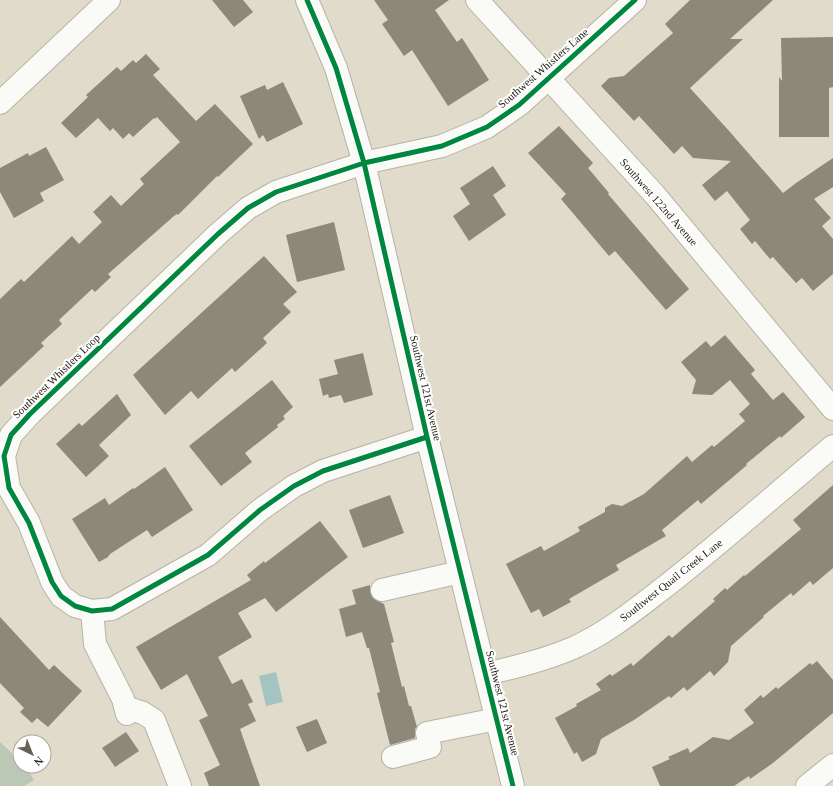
<svg xmlns="http://www.w3.org/2000/svg" width="833" height="786" font-family="Georgia,serif">
  <style>
    .green { fill: #bcc8b6 }
    .water { fill: #a4c4c2 }
    .building { fill: #8c887a }
    .lines { fill: none; stroke-linecap: round; stroke-linejoin: round }
    .minor-casing { stroke: #b7b3a5; stroke-width: 24 }
    .major-casing { stroke: #b7b3a5; stroke-width: 24 }
    .minor { stroke: #fafaf7; stroke-width: 22 }
    .major { stroke: #fafaf7; stroke-width: 22 }
    .cycleway-casing { stroke: #fff; stroke-width: 8 }
    .cycleway { stroke: #00873e; stroke-width: 5 }
    .labels { text-anchor: middle; stroke-width: 4; stroke-linejoin: round; paint-order: stroke }
    .street-label { font-size: 11px; fill: #242115; stroke: #fff }
  </style>
  <rect width="100%" height="100%" fill="#e0dbca"/>
  <path class="green" d="M 0,742 L 20,761 L 20,766 L 25,766 L 34,780 L 24,786 L 0,786 Z"/>
  <path class="water" d="M 276,672 L 283,702 L 266,706 L 259,676 Z"/>
  <path class="building" d="M 212,0 L 243,0 L 253,12 L 234,27 Z
    M 374,0 L 449,0 L 435,10 L 457,42 L 462,38 L 489,80 L 448,106 L 412,50 L 404,56 L 382,24 L 388,20 Z
    M 690,0 L 773,0 L 730,39 L 743,39 L 690,88 L 730,132 L 783,193 L 796,183 L 833,158 L 833,187 L 814,199 L 831,218 L 822,226 L 833,239 L 833,274 L 813,291 L 802,278 L 796,283 L 773,257 L 770,259 L 755,241 L 752,244 L 740,229 L 750,220 L 727,191 L 715,201 L 702,185 L 731,161 L 693,158 L 682,146 L 674,154 L 639,116 L 634,121 L 601,86 L 609,78 L 624,76 L 673,33 L 665,24 Z
    M 833,37 L 833,87 L 829,88 L 829,137 L 779,137 L 779,77 L 782,81 L 781,38 Z
    M 146,54 L 160,69 L 153,75 L 196,121 L 215,104 L 253,144 L 218,177 L 217,176 L 178,215 L 177,214 L 174,216 L 108,274 L 111,277 L 95,292 L 92,289 L 59,320 L 62,324 L 41,343 L 44,346 L 0,387 L 0,299 L 21,279 L 24,282 L 72,236 L 79,244 L 102,222 L 93,212 L 111,195 L 121,206 L 144,184 L 140,179 L 180,142 L 157,117 L 155,119 L 154,118 L 133,137 L 129,133 L 123,139 L 113,128 L 110,131 L 98,118 L 76,138 L 61,123 L 88,97 L 86,95 L 117,67 L 121,71 L 133,60 L 136,63 Z
    M 283,82 L 303,124 L 267,142 L 263,135 L 259,139 L 240,96 L 265,85 L 267,90 Z
    M 559,126 L 593,163 L 588,168 L 609,193 L 608,194 L 689,289 L 666,310 L 615,251 L 609,256 L 561,199 L 566,194 L 528,153 Z
    M 46,147 L 64,180 L 40,193 L 44,201 L 14,218 L 0,192 L 0,168 L 28,153 L 29,156 Z
    M 493,166 L 506,186 L 493,195 L 506,215 L 469,241 L 453,216 L 470,204 L 460,188 Z
    M 334,222 L 345,270 L 297,282 L 286,235 Z
    M 264,256 L 297,292 L 283,304 L 291,312 L 263,338 L 267,343 L 235,372 L 232,368 L 198,399 L 191,391 L 165,415 L 133,375 Z
    M 725,335 L 755,370 L 751,374 L 773,400 L 783,392 L 805,417 L 781,438 L 780,436 L 746,464 L 747,465 L 733,477 L 701,504 L 698,500 L 662,530 L 666,536 L 616,565 L 619,570 L 569,599 L 571,602 L 543,617 L 539,609 L 531,613 L 506,564 L 541,546 L 544,551 L 580,531 L 578,527 L 605,512 L 605,508 L 612,504 L 622,506 L 644,494 L 687,456 L 692,462 L 712,445 L 714,447 L 745,421 L 739,414 L 750,404 L 730,380 L 712,395 L 692,394 L 696,380 L 681,362 L 706,341 L 711,347 Z
    M 363,353 L 373,395 L 344,403 L 341,395 L 329,398 L 328,394 L 323,396 L 319,379 L 338,374 L 334,360 Z
    M 272,380 L 293,407 L 283,416 L 285,419 L 277,425 L 278,427 L 245,453 L 252,462 L 221,486 L 189,446 Z
    M 117,394 L 131,415 L 99,445 L 109,456 L 86,477 L 56,444 L 79,423 L 82,426 Z
    M 165,467 L 193,510 L 152,537 L 147,530 L 110,554 L 108,557 L 99,562 L 72,519 L 105,498 L 109,505 L 133,488 L 134,489 Z
    M 833,485 L 833,568 L 813,585 L 810,581 L 793,596 L 791,593 L 763,616 L 764,617 L 731,646 L 728,662 L 714,676 L 710,671 L 687,691 L 684,687 L 671,698 L 669,696 L 634,720 L 601,739 L 596,754 L 582,762 L 577,752 L 574,754 L 555,718 L 577,706 L 576,704 L 601,690 L 596,684 L 610,674 L 612,676 L 631,663 L 633,666 L 669,635 L 672,638 L 715,601 L 713,599 L 725,588 L 727,590 L 744,575 L 745,576 L 801,529 L 793,520 Z
    M 390,495 L 404,533 L 363,548 L 349,510 Z
    M 320,521 L 348,557 L 276,612 L 265,598 L 238,613 L 252,637 L 218,657 L 232,684 L 242,679 L 253,702 L 248,704 L 256,721 L 240,729 L 260,786 L 209,786 L 204,773 L 220,765 L 199,720 L 208,716 L 187,674 L 161,690 L 136,647 L 251,580 L 247,575 L 264,561 L 265,563 Z
    M 370,585 L 370,592 L 373,598 L 384,604 L 394,642 L 391,643 L 402,687 L 404,686 L 409,706 L 411,706 L 417,727 L 415,729 L 415,738 L 390,745 L 377,693 L 380,692 L 369,648 L 367,648 L 362,632 L 346,637 L 339,609 L 356,604 L 352,590 Z
    M 0,617 L 49,670 L 54,665 L 82,691 L 48,727 L 37,718 L 32,723 L 20,712 L 24,708 L 0,683 Z
    M 817,661 L 833,680 L 833,713 L 773,763 L 750,779 L 749,776 L 734,786 L 660,786 L 652,767 L 670,759 L 668,757 L 688,748 L 690,753 L 713,737 L 729,740 L 754,723 L 744,710 L 761,695 L 763,698 L 776,687 L 778,689 L 810,663 L 812,665 Z
    M 317,719 L 327,743 L 307,752 L 296,727 Z
    M 126,732 L 139,751 L 115,767 L 102,748 Z"/>
  <g class="lines">
    <g class="minor-casing">
      <path id="minor" d="M 477,0 L 655,195 L 833,409
        M 0,103 L 109,0
        M 427,437 L 323,471 L 294,486 L 260,510 L 208,555 L 112,609 L 92,611 L 75,606 L 61,596 L 52,582 L 29,523 L 9,488 L 4,456 L 11,435 L 30,414 L 218,234 L 248,208 L 276,192 L 364,163 L 442,146 L 487,127 L 519,105 L 635,0
        M 382,590 L 460,572
        M 92,611 L 95,644 L 123,699 L 127,714
        M 486,674 C 515,667 545,660 573,648 C 607,633 636,609 666,586 C 723,541 777,493 833,446
        M 125,707 L 143,713 L 154,720 L 180,786
        M 393,757 L 430,747 L 427,733 L 497,719
        M 807,786 L 833,765"/>
    </g>
    <g class="major-casing">
      <path id="major" d="M 307,0 L 336,68 L 364,163 L 427,437 L 513,786"/>
    </g>
    <use href="#minor" class="minor"/>
    <use href="#major" class="major"/>
    <g class="cycleway-casing">
      <path id="cycleway" d="M 307,0 L 336,68 L 364,163 L 427,437 L 513,786
        M 427,437 L 323,471 L 294,486 L 260,510 L 208,555 L 112,609 L 92,611 L 75,606 L 61,596 L 52,582 L 29,523 L 9,488 L 4,456 L 11,435 L 30,414 L 218,234 L 248,208 L 276,192 L 364,163 L 442,146 L 487,127 L 519,105 L 635,0"/>
    </g>
    <use href="#cycleway" class="cycleway"/>
  </g>
  <g class="labels">
    <g class="street-label">
      <text transform="translate(543 68) rotate(-41)" y="4">Southwest Whistlers Lane</text>
      <text transform="translate(659 202) rotate(49)" y="4">Southwest 122nd Avenue</text>
      <text transform="translate(56 376) rotate(-44)" y="4">Southwest Whistlers Loop</text>
      <text transform="translate(426 388) rotate(77)" y="4">Southwest 121st Avenue</text>
      <text transform="translate(671 580) rotate(-38)" y="4">Southwest Quail Creek Lane</text>
      <text transform="translate(503 703) rotate(76)" y="4">Southwest 121st Avenue</text>
    </g>
  </g>
  <g transform="translate(32 754) rotate(137)"><circle r="19" fill="#ffffff" stroke="#a7a6a1"/>
  <path d="M0-3L7 15L0 10L-7 15Z" fill="#666254"/>
  <text y="-6" font-size="11" font-weight="bold" text-anchor="middle" fill="#242115">N</text>
  </g>
</svg>
